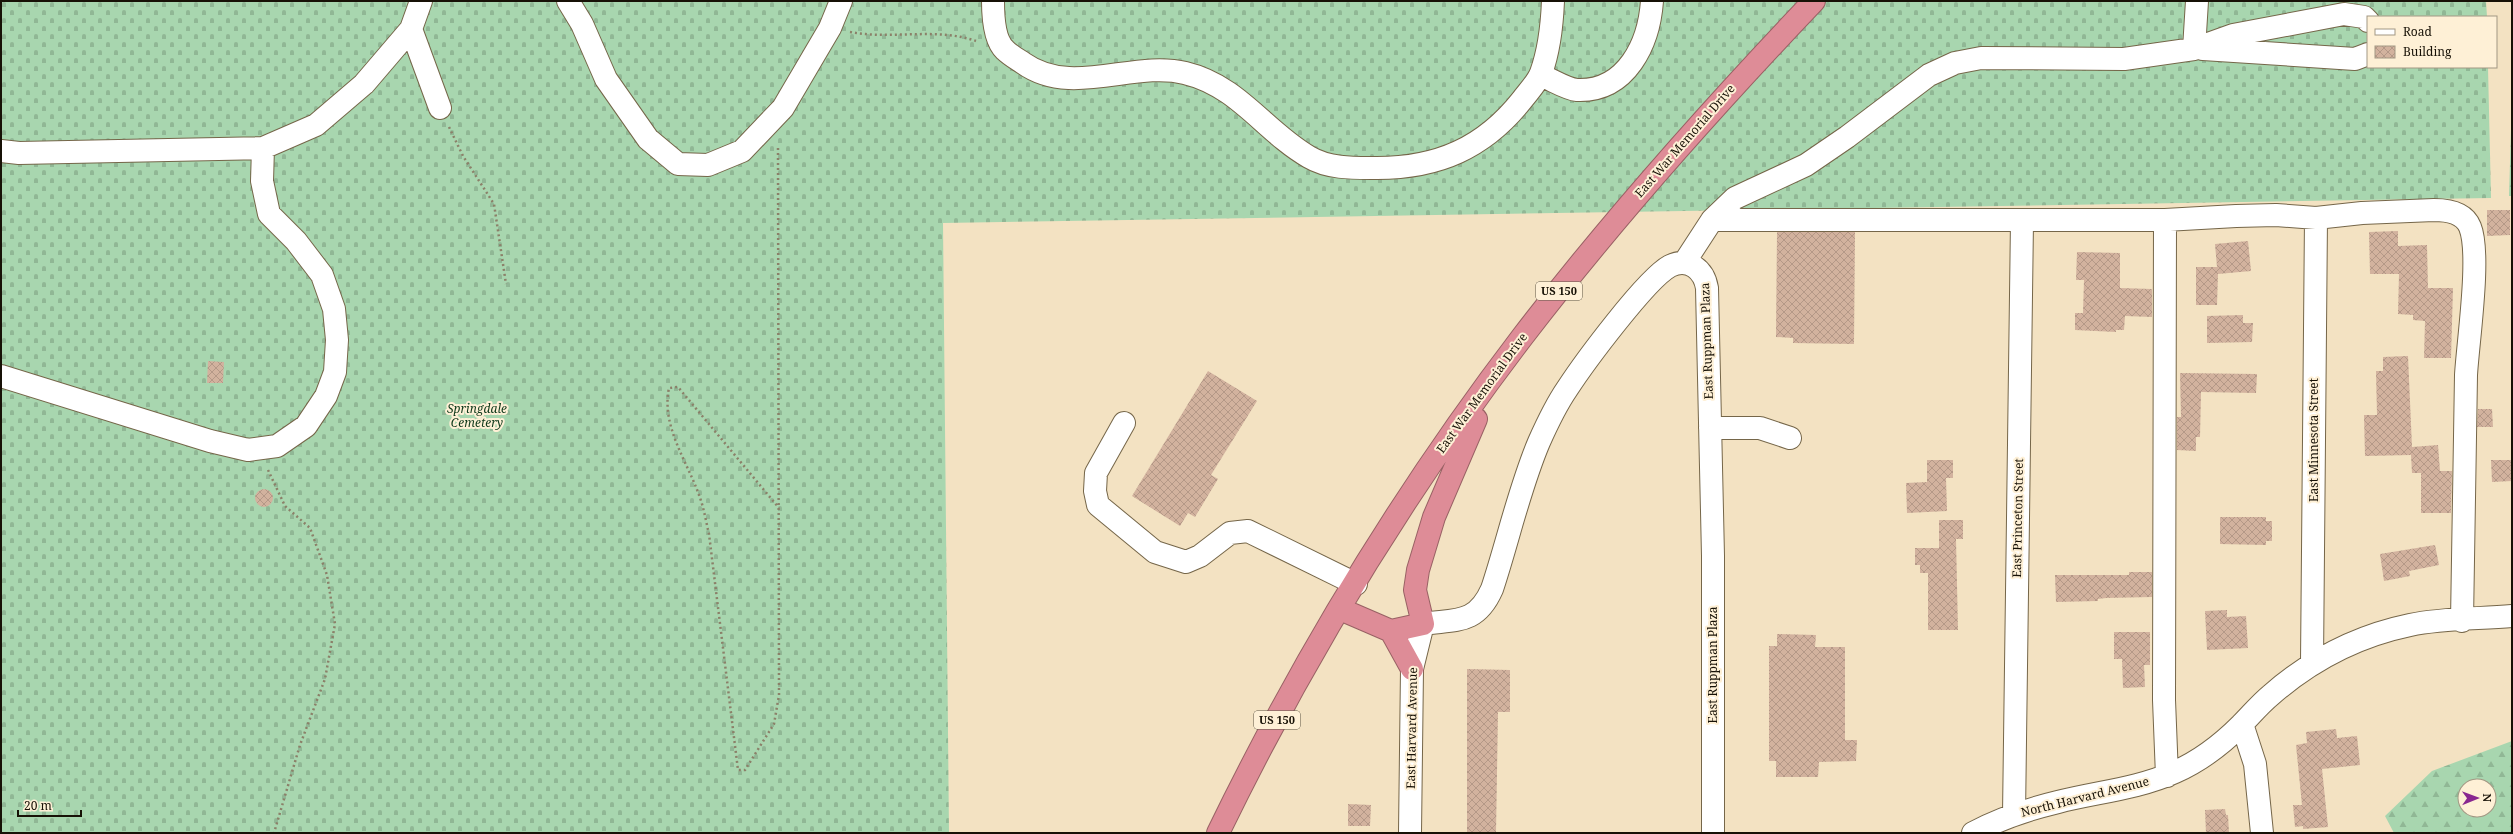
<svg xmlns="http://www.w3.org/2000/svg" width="2513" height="834" font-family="'Noto Serif',serif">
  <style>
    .forest { fill: url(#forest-firs); fill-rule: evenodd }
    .cemetery { fill: url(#cemetery-stones) }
    .building { fill: url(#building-cross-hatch) }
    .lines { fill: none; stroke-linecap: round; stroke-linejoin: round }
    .minor-casing { stroke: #756649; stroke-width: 24 }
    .highway-casing { stroke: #986164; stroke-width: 24 }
    .path { stroke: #8b8069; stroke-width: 2.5; stroke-dasharray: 2 3; stroke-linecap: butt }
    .minor { stroke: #fff; stroke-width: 22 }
    .highway { stroke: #de8c97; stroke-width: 22 }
    .labels { text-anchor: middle; stroke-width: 4; stroke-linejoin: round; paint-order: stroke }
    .shield { fill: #fef0d6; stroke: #5c5444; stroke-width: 1 }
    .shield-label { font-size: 11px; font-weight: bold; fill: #171106 }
    .street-label { font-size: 12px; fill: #171106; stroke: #fef0d6 }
    .park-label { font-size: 12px; font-style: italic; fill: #0f391a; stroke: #fef0d6 }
  </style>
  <defs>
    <pattern id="forest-firs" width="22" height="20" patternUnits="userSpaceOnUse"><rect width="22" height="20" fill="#a8d6af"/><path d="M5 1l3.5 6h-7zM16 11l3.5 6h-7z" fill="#90b795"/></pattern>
    <pattern id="cemetery-stones" width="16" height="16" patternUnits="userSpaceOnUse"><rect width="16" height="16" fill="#a8d6af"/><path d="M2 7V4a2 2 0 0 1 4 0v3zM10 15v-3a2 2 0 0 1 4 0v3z" fill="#90b795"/></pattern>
    <pattern id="building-cross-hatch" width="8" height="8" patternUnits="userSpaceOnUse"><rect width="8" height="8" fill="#d2b29e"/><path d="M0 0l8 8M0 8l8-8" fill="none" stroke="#b49887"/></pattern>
  </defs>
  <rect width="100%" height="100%" fill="#f3e2c2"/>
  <path class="forest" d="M 2512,96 L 2512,196 L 2509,196 Z
    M 2512,741 L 2512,833 L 2394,833 L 2385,816 L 2432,771 ZM 2465,786 L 2489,786 L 2489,810 L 2465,810 Z"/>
  <path class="cemetery" d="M 1,1 L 2486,1 L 2487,17 L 2368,17 L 2368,67 L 2488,67 L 2491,198 L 943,223 L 949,833 L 1,833 Z"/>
  <path class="building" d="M 2487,210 L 2510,210 L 2510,235 L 2487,236 Z
    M 2398,231 L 2398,246 L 2427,245 L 2428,288 L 2453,288 L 2451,358 L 2424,358 L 2425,321 L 2413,320 L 2413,315 L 2398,314 L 2399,274 L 2370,274 L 2369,232 Z
    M 1777,232 L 1855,232 L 1854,344 L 1793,343 L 1793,338 L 1776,337 Z
    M 2248,241 L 2251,271 L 2218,274 L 2217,305 L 2196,305 L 2196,267 L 2217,267 L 2215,244 Z
    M 2077,252 L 2120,253 L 2120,288 L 2152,289 L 2152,317 L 2125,316 L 2124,330 L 2116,330 L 2116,332 L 2075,330 L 2075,313 L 2083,313 L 2084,280 L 2076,280 Z
    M 2243,315 L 2243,323 L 2253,323 L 2252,342 L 2207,343 L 2207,316 Z
    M 2408,356 L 2412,447 L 2438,445 L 2440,471 L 2452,471 L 2451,513 L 2421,513 L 2421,473 L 2412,473 L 2411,455 L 2365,456 L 2364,415 L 2377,415 L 2376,371 L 2383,371 L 2383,357 Z
    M 208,361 L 224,362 L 223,383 L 207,383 Z
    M 1208,371 L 1257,401 L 1211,475 L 1218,479 L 1195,517 L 1188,513 L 1180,526 L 1132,496 Z
    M 2180,373 L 2257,374 L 2256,393 L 2201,392 L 2200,437 L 2196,437 L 2196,451 L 2177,450 L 2177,417 L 2181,417 Z
    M 2478,409 L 2492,409 L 2493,427 L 2477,427 Z
    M 1927,460 L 1953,460 L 1953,478 L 1946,478 L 1947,511 L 1907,513 L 1906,483 L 1927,482 Z
    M 2491,460 L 2512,460 L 2512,481 L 2492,482 Z
    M255 498a9 9 0 1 1 18 0a9 9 0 1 1-18 0Z
    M 2220,517 L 2266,517 L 2266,521 L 2272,521 L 2272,541 L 2266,541 L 2266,545 L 2220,544 Z
    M 1939,520 L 1963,520 L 1963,539 L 1956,539 L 1958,630 L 1928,630 L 1928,573 L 1920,573 L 1920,565 L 1915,565 L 1915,548 L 1939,548 Z
    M 2435,545 L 2439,565 L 2409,571 L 2410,576 L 2384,581 L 2380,554 Z
    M 2129,572 L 2152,572 L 2152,597 L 2106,598 L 2098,599 L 2098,601 L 2056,602 L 2055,575 L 2129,575 Z
    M 2227,610 L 2227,617 L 2246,616 L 2248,648 L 2207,650 L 2205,611 Z
    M 2114,632 L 2150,632 L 2150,665 L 2144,665 L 2145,687 L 2123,688 L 2122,659 L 2114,659 Z
    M 1777,634 L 1816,635 L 1815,647 L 1845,647 L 1845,740 L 1857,740 L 1856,761 L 1819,762 L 1818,777 L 1776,777 L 1776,761 L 1769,761 L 1769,646 L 1777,646 Z
    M 1467,669 L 1510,670 L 1510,712 L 1498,712 L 1496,833 L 1467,833 Z
    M 2336,729 L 2337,738 L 2357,736 L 2360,765 L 2322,769 L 2328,827 L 2303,829 L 2303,826 L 2295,827 L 2293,805 L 2302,805 L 2296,745 L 2307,743 L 2306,732 Z
    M 1348,804 L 1371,805 L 1370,826 L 1348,826 Z
    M 2225,809 L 2226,815 L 2228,815 L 2229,833 L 2206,833 L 2205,810 Z"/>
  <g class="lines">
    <g class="minor-casing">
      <path id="minor" d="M 568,1 L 582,24 L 606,79 L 648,139 L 678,164 L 708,165 L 742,151 L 783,108 L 830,28 L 841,1
        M 993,1 C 993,15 994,40 1005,50 C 1010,55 1017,59 1023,63 C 1072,98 1133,60 1185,73 C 1239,86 1264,131 1309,157 C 1329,169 1355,168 1377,168 C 1438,168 1484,148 1522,100 C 1528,92 1537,83 1541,73 C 1549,51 1552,25 1553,1
        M 411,29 L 440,108
        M 2194,49 L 2233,35 L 2344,14 L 2364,17 L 2368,21
        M 2203,49 L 2355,59 L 2368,54
        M 1540,75 C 1551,79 1566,89 1577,90 C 1627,92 1649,43 1652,1
        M 1,151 L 19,153 L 263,148 L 316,125 L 364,84 L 411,29 L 421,1
        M 1712,220 L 2165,220
        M 1684,263 L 1712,220 L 1735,198 L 1806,165 L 1847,137 L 1929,75 L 1955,63 L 1981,58 L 2124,59 L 2194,49 L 2197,1
        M 1,376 L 210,441 L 248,450 L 277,446 L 306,426 L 326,396 L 335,372 L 337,340 L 334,309 L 322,275 L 296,241 L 269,214 L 262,181 L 263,148
        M 1124,423 L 1096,473 L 1095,491 L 1098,505 L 1155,552 L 1186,562 L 1200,556 L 1230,533 L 1248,531 L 1356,584
        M 1710,428 L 1760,428 L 1790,438
        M 2312,662 L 2316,218
        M 2242,724 L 2255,764 L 2262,833
        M 2167,776 L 2164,700 L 2165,220 L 2236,216 L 2276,215 L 2316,218 L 2362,213 L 2434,210 C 2447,210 2464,212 2470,227 C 2481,254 2468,341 2466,375 C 2464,457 2464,539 2462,621
        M 2014,815 L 2022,221
        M 1410,833 L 1412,669 L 1423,624 C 1456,619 1476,625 1492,589 C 1508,541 1519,489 1539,442 C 1547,424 1556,405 1567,389 C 1584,363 1646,279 1670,266 C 1689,257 1704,270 1707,288 L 1713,556 L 1713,833
        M 1973,833 C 1999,819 2029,809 2058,802 C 2097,792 2137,789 2175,772 C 2200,761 2222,744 2241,725 C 2251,715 2260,704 2271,695 C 2311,660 2357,636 2410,625 C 2443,618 2478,619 2512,616"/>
    </g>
    <g class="highway-casing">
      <path id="highway" d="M 1340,609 L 1391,631 L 1423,624 L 1415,590 L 1418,570 L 1434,517 L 1476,419
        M 1391,631 L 1412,669
        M 1218,833 C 1302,660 1406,489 1523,336 C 1613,219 1712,108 1814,1"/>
    </g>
    <path class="path" d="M 850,32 C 892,40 936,27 976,41
      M 449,127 L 463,156 L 494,204 L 506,284
      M 778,148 L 779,695 L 774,724 L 745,770 L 738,770 L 709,534 C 706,522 704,508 699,495 C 687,461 661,426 669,388 L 678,387 L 779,508
      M 268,470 L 285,506 L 310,528 L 327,575 L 335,624 L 325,679 L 300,745 L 274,833"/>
    <use href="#minor" class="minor"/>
    <use href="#highway" class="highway"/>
  </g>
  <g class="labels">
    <g class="shield">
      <rect x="1536" y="282" width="46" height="18" rx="3"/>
      <rect x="1254" y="711" width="46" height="18" rx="3"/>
    </g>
    <g class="shield-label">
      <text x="1559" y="295">US 150</text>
      <text x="1277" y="724">US 150</text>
    </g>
    <g class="street-label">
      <text transform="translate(1685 141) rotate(-49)" y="4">East War Memorial Drive</text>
      <text transform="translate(1707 341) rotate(-92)" y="4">East Ruppman Plaza</text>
      <text transform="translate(1482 393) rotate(-54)" y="4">East War Memorial Drive</text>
      <text transform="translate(2314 440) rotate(-90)" y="4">East Minnesota Street</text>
      <text transform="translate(2018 518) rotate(-89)" y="4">East Princeton Street</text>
      <text transform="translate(1713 665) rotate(-90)" y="4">East Ruppman Plaza</text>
      <text transform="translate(1412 728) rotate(-89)" y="4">East Harvard Avenue</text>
      <text transform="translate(2085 797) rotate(-14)" y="4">North Harvard Avenue</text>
    </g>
    <g class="park-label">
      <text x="477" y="413">Springdale<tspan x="477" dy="14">Cemetery</tspan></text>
    </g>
  </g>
  <rect width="2513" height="834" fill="none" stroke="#171106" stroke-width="4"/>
  <rect x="2367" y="16" width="130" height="52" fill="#fef0d6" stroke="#a29783"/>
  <rect x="2375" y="29" width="20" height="6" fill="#ffffff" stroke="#a29783"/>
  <text x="2403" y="36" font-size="12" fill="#171106">Road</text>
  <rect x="2375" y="46" width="20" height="12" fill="url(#building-cross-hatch)" stroke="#a29783"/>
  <text x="2403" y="56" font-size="12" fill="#171106">Building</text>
  <g transform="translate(2477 798) rotate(89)"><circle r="19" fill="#fef0d6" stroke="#a29783"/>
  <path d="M0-3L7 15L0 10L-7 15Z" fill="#892790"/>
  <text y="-6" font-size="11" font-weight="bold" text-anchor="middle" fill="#171106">N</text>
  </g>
  <path d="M18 810v6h63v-6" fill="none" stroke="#171106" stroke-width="2"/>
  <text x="24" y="810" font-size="12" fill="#171106" stroke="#fef0d6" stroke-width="3" paint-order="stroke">20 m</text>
</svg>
